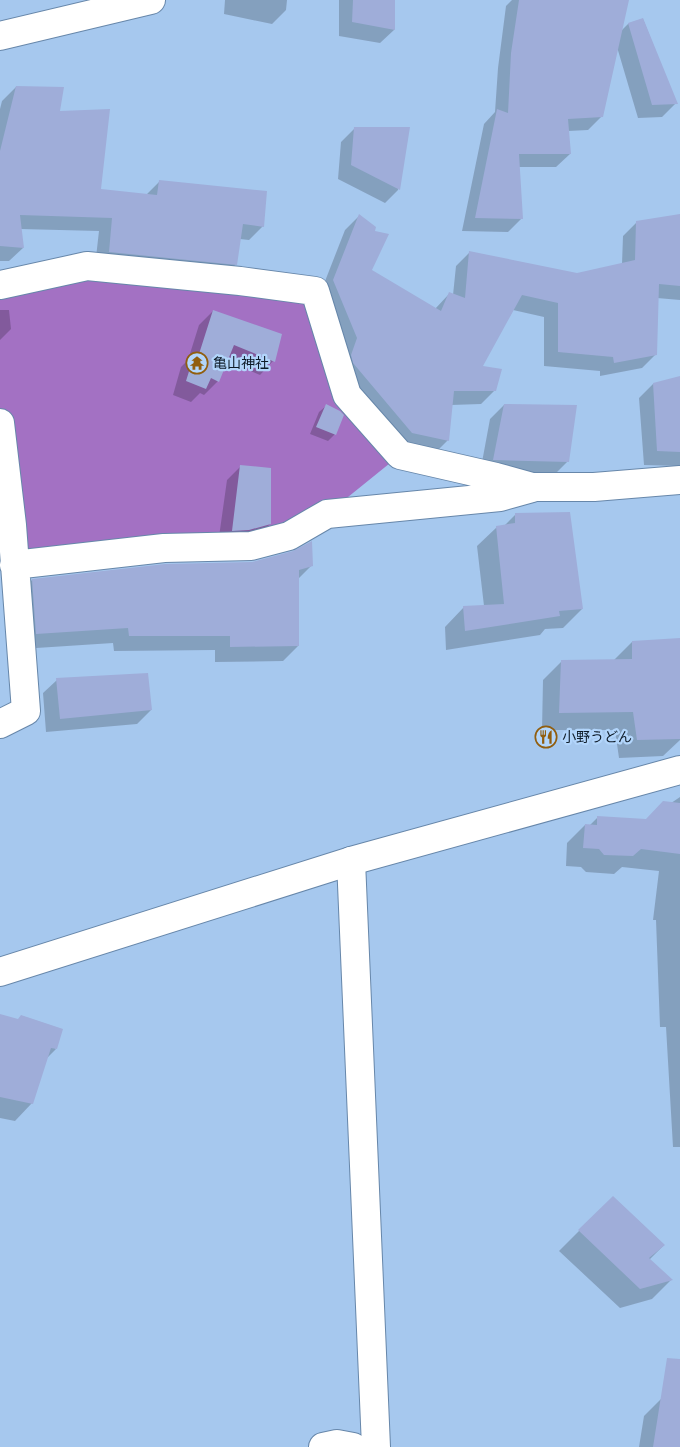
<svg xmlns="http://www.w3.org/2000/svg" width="680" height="1447" font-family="Poppins,'Noto Sans JP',sans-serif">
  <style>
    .forest { fill: #a371c3 }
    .shadow { fill: #0003 }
    .building { fill: #9fadd9 }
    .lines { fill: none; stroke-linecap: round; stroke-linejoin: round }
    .minor-casing { stroke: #6787aa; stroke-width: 30 }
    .tertiary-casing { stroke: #6787aa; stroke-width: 30 }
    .minor { stroke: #fff; stroke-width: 28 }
    .tertiary { stroke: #fff; stroke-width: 28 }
    .labels { text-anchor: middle; stroke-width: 4.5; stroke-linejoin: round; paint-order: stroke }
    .poi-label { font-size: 14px; fill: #0e1b28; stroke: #b2d5fb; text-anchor: start }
  </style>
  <rect width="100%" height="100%" fill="#a6c8ee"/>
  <path class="forest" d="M 87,266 L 315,291 L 347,395 L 400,455 L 327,514 L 289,536 L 14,565 L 0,423 L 0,285 Z"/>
  <path class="shadow" d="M 225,0 L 287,0 L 286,10 L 272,24 L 224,14 Z
    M 339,0 L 394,0 L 394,30 L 380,43 L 339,36 Z
    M 512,0 L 627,0 L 620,32 L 628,24 L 643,19 L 676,103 L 662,117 L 638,118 L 617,47 L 602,116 L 588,130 L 568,131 L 570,154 L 556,167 L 518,167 L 522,218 L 508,232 L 462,231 L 484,124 L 495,112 L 498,68 L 506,6 Z
    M 16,87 L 59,112 L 99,190 L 146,195 L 159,182 L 263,226 L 249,240 L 240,239 L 236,264 L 222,278 L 95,266 L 99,231 L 20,229 L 23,248 L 9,261 L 0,261 L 0,109 L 2,101 Z
    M 355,128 L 408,128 L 398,190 L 385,203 L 338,179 L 341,142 Z
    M 680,215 L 680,300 L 657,298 L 656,354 L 642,368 L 600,376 L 600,371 L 544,366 L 544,317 L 513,310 L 481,367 L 495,390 L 481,404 L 451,405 L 448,440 L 434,454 L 398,446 L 340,377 L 320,294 L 345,230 L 359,216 L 370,271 L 435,309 L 449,294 L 453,295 L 456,266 L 470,252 L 577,274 L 622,264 L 623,236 L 637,222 Z
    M 0,310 L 9,310 L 11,329 L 0,340 Z
    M 213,311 L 273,361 L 260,375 L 226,361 L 218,381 L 204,395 L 200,393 L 191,402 L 173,395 L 181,367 L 188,360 L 199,325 Z
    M 680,377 L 680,466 L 644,465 L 639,398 L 653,384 Z
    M 504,405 L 568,461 L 554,475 L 480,473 L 490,419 Z
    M 326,406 L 335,434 L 328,441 L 310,434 L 319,412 Z
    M 241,466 L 270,524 L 256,538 L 218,544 L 227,480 Z
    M 516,514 L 582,609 L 563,628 L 545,629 L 540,635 L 446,650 L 445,627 L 464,607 L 484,606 L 477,546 L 497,527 L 504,526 Z
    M 312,565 L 297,580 L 298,646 L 283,661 L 215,662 L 215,650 L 114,651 L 113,643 L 21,649 L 17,595 L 32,580 Z
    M 680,640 L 680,740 L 663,756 L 619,758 L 615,730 L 542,730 L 543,680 L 562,661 L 613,661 L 632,642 Z
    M 57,680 L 151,710 L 137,724 L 46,732 L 43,693 Z
    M 680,797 L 680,1147 L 673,1147 L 666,1027 L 660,1027 L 656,920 L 653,920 L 659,871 L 622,867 L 614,874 L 586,872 L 581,867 L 566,866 L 567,843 L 585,825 L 589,826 L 598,817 L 646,820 Z
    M 0,1015 L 18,1020 L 56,1049 L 46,1059 L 32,1103 L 15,1121 L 0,1118 Z
    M 613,1197 L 664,1245 L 649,1260 L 671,1280 L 652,1299 L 620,1308 L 559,1251 Z
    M 661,1399 L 680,1401 L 680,1447 L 639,1447 L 644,1416 Z"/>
  <path class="building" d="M 353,0 L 395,0 L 395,30 L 352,22 Z
    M 519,0 L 629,0 L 603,117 L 568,119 L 571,154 L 519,154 L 523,219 L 475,218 L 497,109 L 508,113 L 511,53 Z
    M 643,18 L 678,104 L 652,105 L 628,23 Z
    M 16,86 L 64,87 L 60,111 L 110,109 L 101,189 L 157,195 L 159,180 L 267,191 L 264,227 L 243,224 L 237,265 L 109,252 L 112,218 L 20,215 L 24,248 L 0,246 L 0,151 Z
    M 354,127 L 410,127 L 400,190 L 351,165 Z
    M 359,214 L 376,227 L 375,231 L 389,234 L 372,270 L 441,311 L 449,292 L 465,298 L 469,251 L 577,273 L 635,260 L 636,221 L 680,214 L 680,286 L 659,284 L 657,355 L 614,363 L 613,357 L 558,352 L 558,303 L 522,295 L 483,366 L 502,369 L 496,391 L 454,391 L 449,441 L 412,433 L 353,363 L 351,355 L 357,338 L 333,280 Z
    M 213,310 L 282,334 L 275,362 L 234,345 L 219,382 L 211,378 L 206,389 L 186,381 L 195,352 L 199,354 Z
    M 680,376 L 680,452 L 657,451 L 653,383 Z
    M 326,404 L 340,411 L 344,415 L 336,435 L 316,427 Z
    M 504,404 L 577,405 L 569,462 L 493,460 Z
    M 240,465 L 271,468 L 271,524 L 249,530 L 232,531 Z
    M 570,512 L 583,609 L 559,611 L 560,616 L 465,631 L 463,606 L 504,604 L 496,526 L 515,523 L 515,513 Z
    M 312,541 L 313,566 L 299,570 L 299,646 L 230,647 L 230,636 L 129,636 L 128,628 L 36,634 L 32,579 L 165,564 L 252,562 L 293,551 Z
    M 680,638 L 680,739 L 637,740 L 633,712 L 559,713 L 561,660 L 632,659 L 632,641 Z
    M 148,673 L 152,710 L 60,719 L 56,678 Z
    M 663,801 L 680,803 L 680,854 L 641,849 L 633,856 L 604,855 L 599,849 L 583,848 L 585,824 L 597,825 L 597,816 L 646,819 Z
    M 0,1014 L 18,1019 L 21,1015 L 63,1029 L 57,1049 L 51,1048 L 33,1104 L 0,1097 Z
    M 613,1196 L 665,1245 L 649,1258 L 673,1280 L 640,1289 L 578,1230 Z
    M 667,1358 L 680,1359 L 680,1447 L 653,1447 Z"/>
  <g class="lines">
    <g class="minor-casing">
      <path id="minor" d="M 0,36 L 151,0
        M 0,285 L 87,266 L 240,281 L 315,291 L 347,395 L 400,455 L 496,477 L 532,487 L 594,487 L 680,480
        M 0,423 L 12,525 L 26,711 L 0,724
        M 14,565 L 164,548 L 251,546 L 289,536 L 327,514 L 500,497 L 532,488
        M 351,861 L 376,1447
        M 323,1447 L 337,1444 L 353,1447"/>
    </g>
    <g class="tertiary-casing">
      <path id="tertiary" d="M 0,972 L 351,861 L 680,770"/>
    </g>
    <use href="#minor" class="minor"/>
    <use href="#tertiary" class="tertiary"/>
  </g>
  <defs>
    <g id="temple-ring" transform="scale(1.125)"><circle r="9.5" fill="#b2d5fb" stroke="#915e0f" stroke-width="1.5"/><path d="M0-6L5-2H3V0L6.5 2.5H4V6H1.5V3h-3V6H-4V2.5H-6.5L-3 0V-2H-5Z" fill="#915e0f"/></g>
    <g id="restaurant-ring" transform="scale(1.125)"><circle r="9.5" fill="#b2d5fb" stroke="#915e0f" stroke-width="1.5"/><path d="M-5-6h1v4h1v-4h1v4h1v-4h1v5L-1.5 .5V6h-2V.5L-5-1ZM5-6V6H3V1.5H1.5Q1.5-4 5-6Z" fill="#915e0f"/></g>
  </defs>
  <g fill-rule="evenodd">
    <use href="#temple-ring" x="197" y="363"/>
    <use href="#restaurant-ring" x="546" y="737"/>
  </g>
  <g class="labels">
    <g class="poi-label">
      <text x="213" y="368">亀山神社</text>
      <text x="562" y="742">小野うどん</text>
    </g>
  </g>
</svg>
